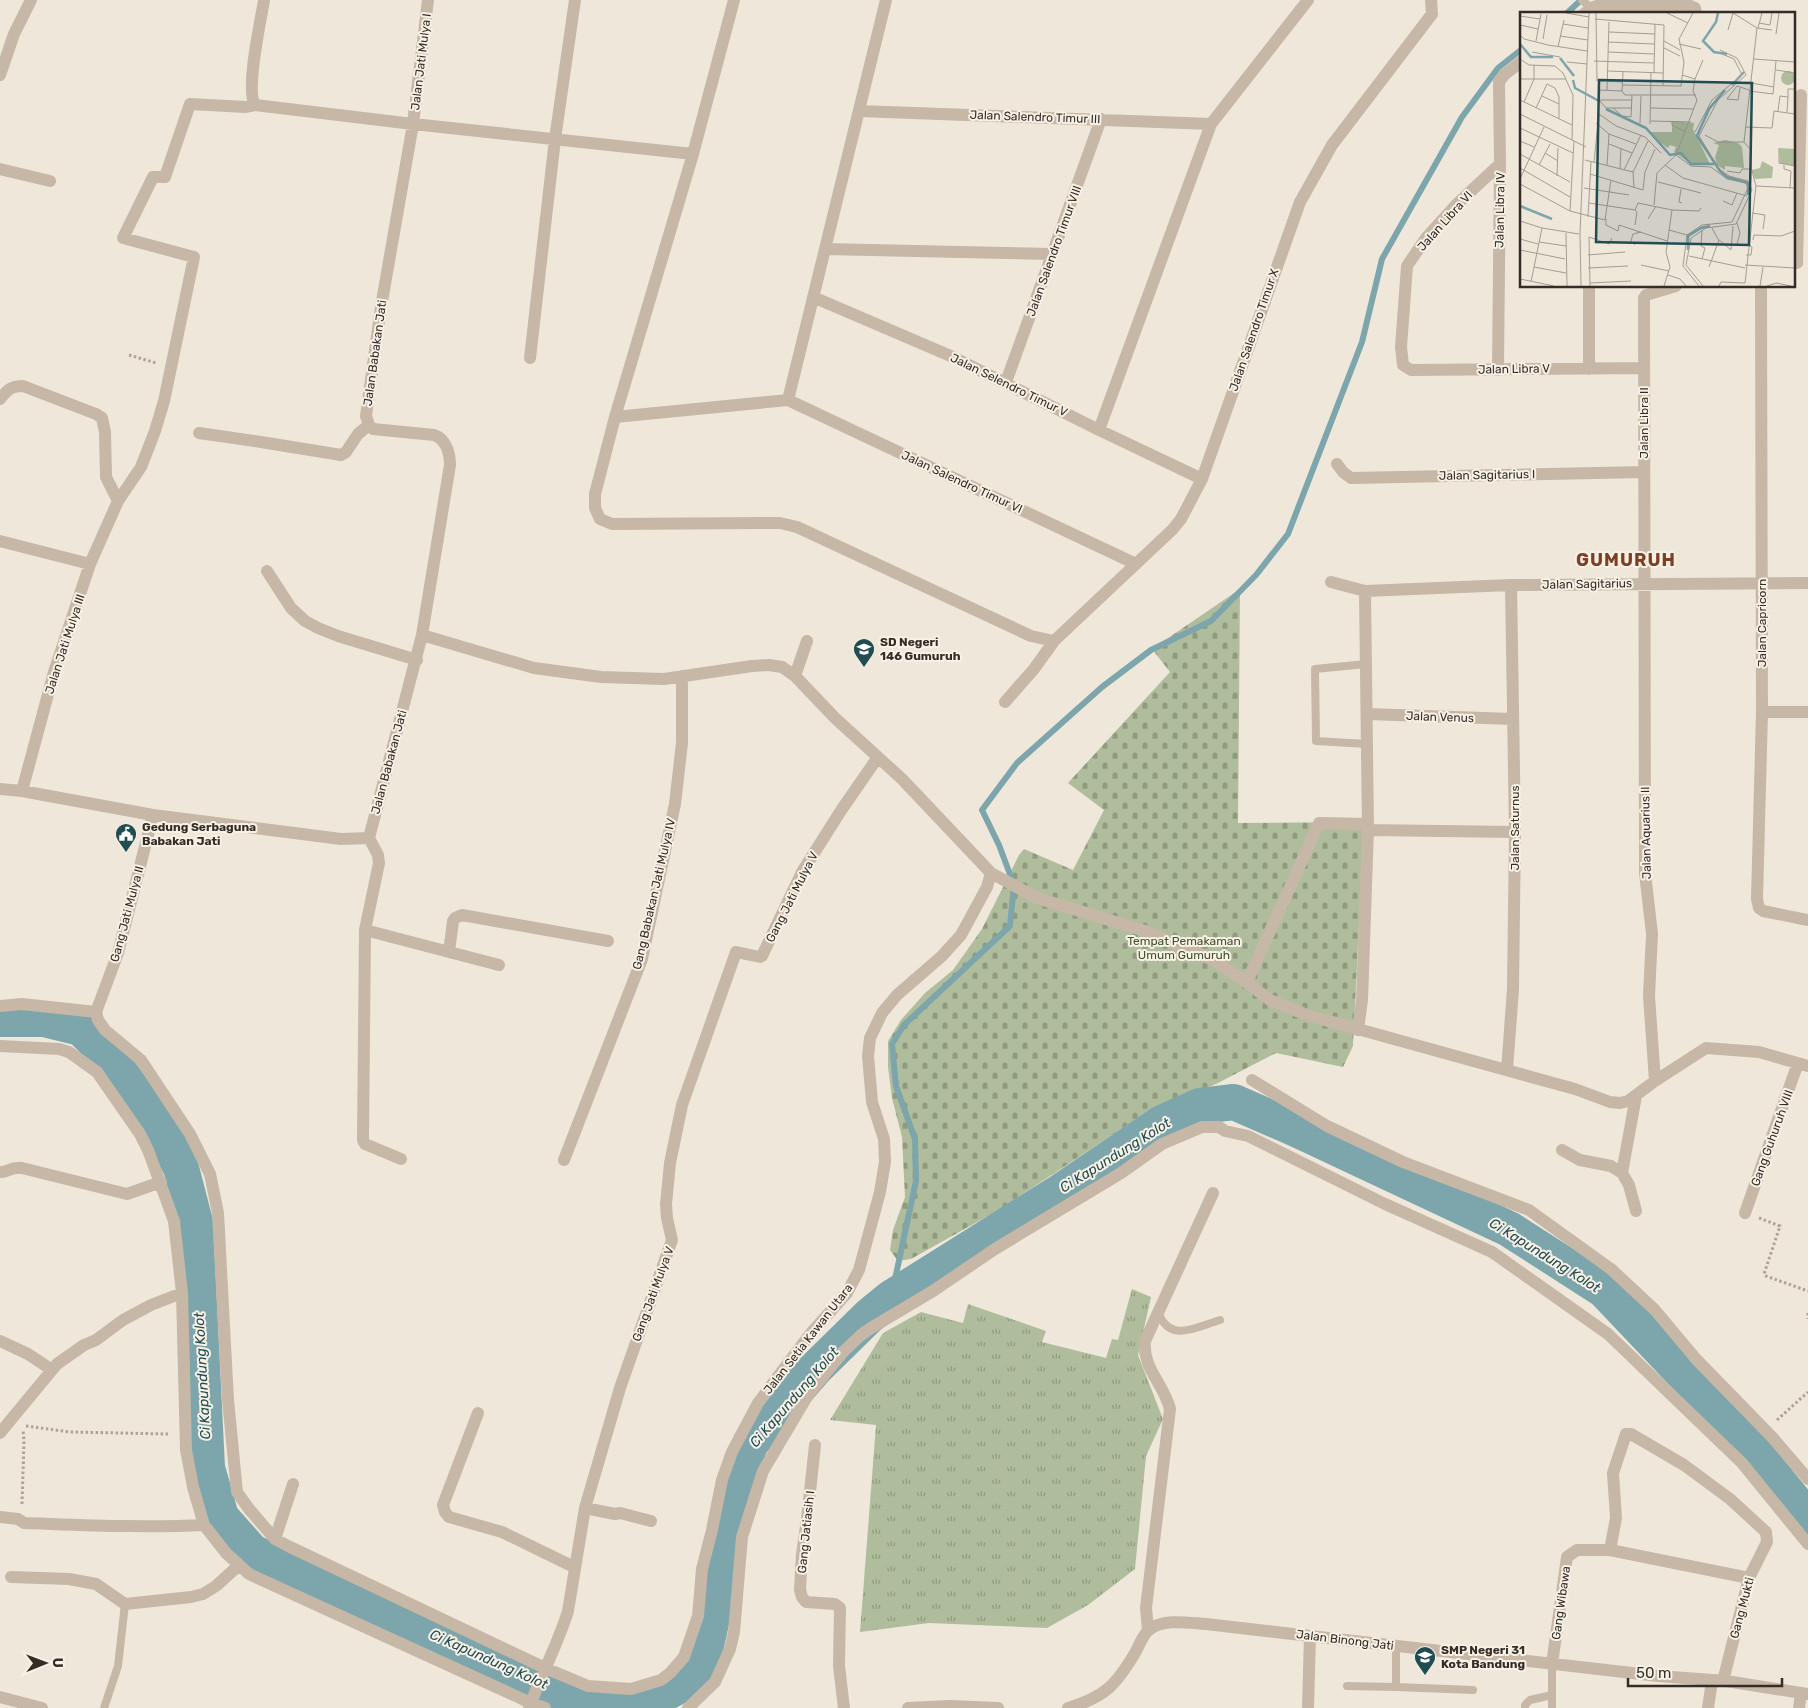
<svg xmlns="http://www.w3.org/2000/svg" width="1808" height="1708" font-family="Rubik,sans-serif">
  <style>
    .cemetery { fill: url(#cemetery-stones) }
    .park { fill: url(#park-tufts) }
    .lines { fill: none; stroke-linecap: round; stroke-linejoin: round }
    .stream { stroke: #7ca6ab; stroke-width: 6 }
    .river { stroke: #7ca6ab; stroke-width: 36 }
    .path { stroke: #b2a292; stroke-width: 3; stroke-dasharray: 2.5 2.5; stroke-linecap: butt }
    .lane { stroke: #c7b7a7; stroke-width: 8 }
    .street { stroke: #c7b7a7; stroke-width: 12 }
    .labels { text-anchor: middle; stroke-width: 4; stroke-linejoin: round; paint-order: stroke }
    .street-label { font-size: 12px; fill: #342c27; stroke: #f8f1e6 }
    .poi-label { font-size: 12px; font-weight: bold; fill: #342c27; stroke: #f8f1e6; text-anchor: start }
    .park-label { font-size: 12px; fill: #41502d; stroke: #f8f1e6 }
    .water-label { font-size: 14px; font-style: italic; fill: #204c52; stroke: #f8f1e6 }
    .district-label { font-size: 18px; font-weight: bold; letter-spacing: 1px; fill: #7d3f26; stroke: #f8f1e6 }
    .inset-river { fill: none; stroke: #7ca6ab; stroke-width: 2.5 }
    .inset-road { fill: none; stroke: #a59c93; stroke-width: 1 }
    .view { fill: #204c52; fill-opacity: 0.15; stroke: #204c52; stroke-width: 2.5 }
    .inset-edge { fill: none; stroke: #342c27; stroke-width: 2.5 }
  </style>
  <defs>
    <pattern id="cemetery-stones" width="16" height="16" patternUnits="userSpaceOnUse" patternTransform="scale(1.25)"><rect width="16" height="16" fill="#b0bd9c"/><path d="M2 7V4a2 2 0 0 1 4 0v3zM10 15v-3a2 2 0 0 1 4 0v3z" fill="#909a7f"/></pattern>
    <pattern id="park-tufts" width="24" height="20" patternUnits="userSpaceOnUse" patternTransform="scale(1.25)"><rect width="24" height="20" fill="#b0bd9c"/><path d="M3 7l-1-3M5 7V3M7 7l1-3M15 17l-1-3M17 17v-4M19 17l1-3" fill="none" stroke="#909a7f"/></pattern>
  </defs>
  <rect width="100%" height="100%" fill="#f0e7db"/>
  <path class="cemetery" d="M 1240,589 L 1238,823 L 1364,822 L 1353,1046 L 1343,1067 L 1276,1053 L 1216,1084 L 1144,1114 L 997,1211 L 911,1259 L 898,1261 L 890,1250 L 893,1230 L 905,1197 L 902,1137 L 892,1098 L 888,1067 L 888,1041 L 901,1020 L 925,993 L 953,970 L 982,929 L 1019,855 L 1024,849 L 1073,870 L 1104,810 L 1068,783 L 1170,672 L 1152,649 Z"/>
  <path class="park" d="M 1132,1289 L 1151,1297 L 1138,1355 L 1163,1419 L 1146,1456 L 1135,1569 L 1088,1605 L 1047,1628 L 929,1623 L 860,1632 L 876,1425 L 830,1420 L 883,1333 L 921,1312 L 963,1323 L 968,1304 L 1046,1331 L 1042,1342 L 1106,1358 L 1112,1339 L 1118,1340 Z"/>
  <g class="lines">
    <path class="stream" d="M 1566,14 L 1581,0
      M 891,1298 L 916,1181 L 915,1139 L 896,1086 L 892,1044 L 904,1025 L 1010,926 L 1014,885 L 999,845 L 982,810 L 1017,763 L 1102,687 L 1151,650 L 1211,621 L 1256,575 L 1288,534 L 1362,342 L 1382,259 L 1462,117 L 1498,68 L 1522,49"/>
    <path class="river" d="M 0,1019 L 44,1019 L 81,1028 L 102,1049 L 155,1118 L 181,1168 L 195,1222 L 207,1468 L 221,1517 L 252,1552 L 584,1703 L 628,1706 L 656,1698 L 688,1681 L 704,1654 L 715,1605 L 726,1523 L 750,1444 L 815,1369 L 869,1316 L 891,1298 L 1060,1192 L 1162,1123 L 1200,1106 L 1234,1102 L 1296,1129 L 1509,1229 L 1604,1290 L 1734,1427 L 1808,1518"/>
    <path class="path" d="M 129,355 L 156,363
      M 1759,1218 L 1780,1226 L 1764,1274 L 1766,1276 L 1808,1291
      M 1808,1313 L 1808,1319
      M 1777,1420 L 1808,1392
      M 26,1426 L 70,1432 L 169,1434
      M 22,1504 L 24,1441 L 23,1430"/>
    <path class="lane" d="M 1582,0 L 1591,8
      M 1366,664 L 1315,669 L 1316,741 L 1367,744
      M 1158,1312 C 1170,1344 1196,1327 1220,1320
      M 1396,1646 L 1396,1687 L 1473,1690
      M 1552,1664 L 1552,1708
      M 1347,1686 L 1396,1687
      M 104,1708 L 118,1666 L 125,1604
      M 1525,1708 L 1525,1705 L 1530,1700 L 1552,1695"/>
    <path class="street" d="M 264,0 C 261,20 245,90 255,105 L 413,124 L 693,154
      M 734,0 L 693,154 L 615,417 L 595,494 L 595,508 L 600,519 L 612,524 L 780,523 L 797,527 L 1031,636 L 1054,641
      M 1584,14 L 1591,8 L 1600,5 L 1691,6 L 1695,8 L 1696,14
      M 0,75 L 14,34 L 31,0
      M 859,111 L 1211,124
      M 1500,164 L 1456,205 L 1426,238 L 1407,266 L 1401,347 L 1403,365 L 1411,370 L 1644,368
      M 0,169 L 50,181
      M 825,249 L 1052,254
      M 1797,263 L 1801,95
      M 1761,286 L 1762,712 L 1757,899 L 1759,908 L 1763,911 L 1808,920
      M 813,297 L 953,357 L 1099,430 L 1202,479
      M 530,358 L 555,139 L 575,0
      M 1589,369 L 1589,286
      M 1498,370 L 1500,164 L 1499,82 L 1504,75 L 1522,61
      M 1006,382 L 1101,119
      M 0,399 C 7,390 11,386 23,386 L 96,414 L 102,418 L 105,432 L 106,477 L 118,501
      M 788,400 L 1136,564
      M 615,417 L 788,400 L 886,0
      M 1099,430 L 1211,124 L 1308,0
      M 199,433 L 261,442 L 341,455 L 346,452 L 358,434 L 369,425
      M 1337,464 L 1343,472 L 1351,478 L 1644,472
      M 0,541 L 90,564
      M 267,571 L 291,608 L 305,621 L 318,628 L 338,636 L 417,660
      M 1331,582 L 1365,591 L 1511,585 L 1808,583
      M 422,635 L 534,668 L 601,677 L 664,679 L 752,666 L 769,665 L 782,667 L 795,676 L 835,718 L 902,779 L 991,873 L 1037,898 L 1145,931 L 1213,960 L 1239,977 L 1270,1000 L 1307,1015 L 1575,1089 L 1610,1102 L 1620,1103 L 1628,1101 L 1655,1081 L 1706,1048 L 1759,1052 L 1808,1066
      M 795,676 L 807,641
      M 1005,702 L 1034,669 L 1054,641 L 1172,530 L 1181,519 L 1202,479 L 1300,202 L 1332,145 L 1432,14 L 1431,0
      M 1762,712 L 1808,712
      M 1367,714 L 1513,719
      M 0,789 L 22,791 L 153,815 L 341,839 L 369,838
      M 22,791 L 54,672 L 90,564 L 118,501 L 141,467 L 155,431 L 164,401 L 194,257 L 123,238 L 153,177 L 165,177 L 190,104 L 246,107 L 255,105
      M 1368,830 L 1515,832
      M 369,838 L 422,635 L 450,465 C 450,453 446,439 434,435 L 373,429 L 369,425 L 366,416 L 381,307 L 413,124 L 428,0
      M 369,838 L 378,855 L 379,863 L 365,930 L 363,1140 L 365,1144 L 401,1159
      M 365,930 L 499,965
      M 449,952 L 453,921 L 455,918 L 462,915 L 608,941
      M 1247,982 L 1319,823 L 1368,824
      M 0,1006 L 22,1004 L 96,1012
      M 96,1012 L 98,1020 L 105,1030 L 141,1060 L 190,1134 L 210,1174 L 218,1213 L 228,1400 L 237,1492 L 249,1509 L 275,1539 L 288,1546 L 545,1668 L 588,1686 L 631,1689 L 661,1680 L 670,1673 L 684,1657 L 698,1616 L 702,1569 L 712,1530 L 722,1480 L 732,1452 L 758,1403 L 811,1333 L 847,1293 L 859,1270 L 880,1192 L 885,1162 L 884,1139 L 872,1102 L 868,1056 L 870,1038 L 882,1013 L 897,995 L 942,956 L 961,935 L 987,887 L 991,873
      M 96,1012 L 118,953 L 153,815
      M 1358,1030 L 1362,1000 L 1368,830 L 1365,591
      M 0,1046 L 59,1049 L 69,1052 L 97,1072 L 140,1134 L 148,1150 L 174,1221 L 182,1293 L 186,1450 L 193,1487 L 204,1525 L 226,1553 L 249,1574 L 531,1703 L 545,1708
      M 1507,1070 L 1513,989 L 1515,832 L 1511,585
      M 1252,1080 L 1327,1126 L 1403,1162 L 1529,1210 L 1611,1269 L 1655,1310 L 1696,1359 L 1772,1437 L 1808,1479
      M 1655,1081 L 1649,996 L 1652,934 L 1645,873 L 1644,298 L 1646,295 L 1676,286
      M 1636,1096 L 1622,1173 L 1629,1185 L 1636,1211
      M 1562,1150 L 1580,1160 L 1611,1166 L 1622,1173
      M 564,1160 L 642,959 L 675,804 L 682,743 L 682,676
      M 0,1172 C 7,1173 11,1166 22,1168 L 127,1194 L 161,1182
      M 1745,1213 L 1798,1063
      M 0,1341 L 28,1354 L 52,1370
      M 478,1413 L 443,1505 L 445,1512 L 449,1517 L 502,1532 L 574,1567
      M 0,1433 L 57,1364 L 84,1345 L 96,1340 L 123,1320 L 151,1305 L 182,1293
      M 815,1445 L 807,1519 L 802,1554 L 800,1590 L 802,1597 L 806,1602 L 835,1604 L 840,1608 L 839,1666 L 844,1708
      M 585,1508 L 615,1514 L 620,1513 L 651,1521
      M 0,1517 L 18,1519 L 24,1523 C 84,1525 144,1528 204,1525
      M 275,1539 L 293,1484
      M 11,1577 L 69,1579 L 96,1584 L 125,1604 L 191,1597 L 203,1594 L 216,1586 L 239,1565
      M 1148,1630 L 1146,1608 L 1170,1409 C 1164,1384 1142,1368 1145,1341 L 1213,1193
      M 1552,1664 L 1567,1557 L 1577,1550 L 1610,1550
      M 1723,1681 L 1749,1578 L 1767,1542 L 1766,1532 L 1730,1499 L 1684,1465 L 1631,1434 L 1626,1434 L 1613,1473 L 1616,1518 L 1610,1550 L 1749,1578
      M 0,1697 L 42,1708
      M 529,1708 C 541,1675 558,1644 568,1611 L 585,1508 L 620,1388 L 672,1240 L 667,1218 L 666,1204 L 670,1163 L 682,1105 L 736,952 L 760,957 L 762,956 L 802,872 L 842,809 L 878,757
      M 688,1708 L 715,1682 L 730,1649 L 734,1632 L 742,1537 L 763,1471 L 808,1395 L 843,1352 L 861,1335 L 871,1328 L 933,1291 L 995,1249 L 1121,1173 L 1162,1144 L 1202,1127 L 1219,1127 L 1225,1131 L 1248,1136 L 1385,1204 L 1492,1252 L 1608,1334 L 1742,1463 L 1808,1544
      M 908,1708 L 950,1706 L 998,1708
      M 1068,1708 C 1105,1697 1116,1685 1135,1653 C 1139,1646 1143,1634 1149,1630 C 1163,1618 1189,1623 1206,1624 L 1658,1676 L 1726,1681 L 1808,1694
      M 1308,1708 L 1310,1636
      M 1708,1708 L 1712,1681
      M 1799,1708 L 1801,1693"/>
  </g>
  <defs>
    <g id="school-pin" transform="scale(1.125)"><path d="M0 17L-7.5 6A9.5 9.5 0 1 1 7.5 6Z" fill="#204c52" stroke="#f8f1e6"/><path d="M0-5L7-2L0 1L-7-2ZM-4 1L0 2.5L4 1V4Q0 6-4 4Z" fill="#fff"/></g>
    <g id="civic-pin" transform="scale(1.125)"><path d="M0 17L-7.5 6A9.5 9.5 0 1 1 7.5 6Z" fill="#204c52" stroke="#f8f1e6"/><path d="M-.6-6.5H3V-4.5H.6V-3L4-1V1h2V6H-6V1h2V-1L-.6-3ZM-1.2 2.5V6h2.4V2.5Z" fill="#fff"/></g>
  </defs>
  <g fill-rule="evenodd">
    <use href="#school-pin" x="864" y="649"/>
    <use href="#civic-pin" x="126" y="834"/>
    <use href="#school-pin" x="1425" y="1657"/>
  </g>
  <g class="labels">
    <g class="street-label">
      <text transform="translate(421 62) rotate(-83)" y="4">Jalan Jati Mulya I</text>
      <text transform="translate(1035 117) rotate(2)" y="4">Jalan Salendro Timur III</text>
      <text transform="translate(1500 210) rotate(-89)" y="4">Jalan Libra IV</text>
      <text transform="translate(1445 221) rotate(-48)" y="4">Jalan Libra VI</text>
      <text transform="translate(1054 251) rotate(-70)" y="4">Jalan Salendro Timur VIII</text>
      <text transform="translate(1254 330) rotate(-71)" y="4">Jalan Salendro Timur X</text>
      <text transform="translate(375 353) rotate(-82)" y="4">Jalan Babakan Jati</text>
      <text transform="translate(1514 369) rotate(-1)" y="4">Jalan Libra V</text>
      <text transform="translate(1009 385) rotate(26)" y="4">Jalan Selendro Timur V</text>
      <text transform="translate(1644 423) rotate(-90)" y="4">Jalan Libra II</text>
      <text transform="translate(1487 475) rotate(-1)" y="4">Jalan Sagitarius I</text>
      <text transform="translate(962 482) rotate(25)" y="4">Jalan Salendro Timur VI</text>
      <text transform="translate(1587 584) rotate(-1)" y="4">Jalan Sagitarius</text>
      <text transform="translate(1762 623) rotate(-90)" y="4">Jalan Capricorn</text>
      <text transform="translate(65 644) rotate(-72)" y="4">Jalan Jati Mulya III</text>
      <text transform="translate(1440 717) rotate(2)" y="4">Jalan Venus</text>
      <text transform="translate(389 762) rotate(-75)" y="4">Jalan Babakan Jati</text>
      <text transform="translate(1515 828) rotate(-90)" y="4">Jalan Saturnus</text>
      <text transform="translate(1646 833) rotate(-91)" y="4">Jalan Aquarius II</text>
      <text transform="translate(654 894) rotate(-77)" y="4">Gang Babakan Jati Mulya IV</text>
      <text transform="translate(792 897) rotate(-63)" y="4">Gang Jati Mulya V</text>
      <text transform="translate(127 914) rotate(-75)" y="4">Gang Jati Mulya II</text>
      <text transform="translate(1772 1138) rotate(-70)" y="4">Gang Guhuruh VIII</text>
      <text transform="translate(653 1294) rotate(-70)" y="4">Gang Jati Mulya V</text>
      <text transform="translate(808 1339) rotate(-52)" y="4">Jalan Setia Kawan Utara</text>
      <text transform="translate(806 1532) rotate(-84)" y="4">Gang Jatiasih I</text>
      <text transform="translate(1561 1603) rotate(-82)" y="4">Gang Wibawa</text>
      <text transform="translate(1742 1608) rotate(-75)" y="4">Gang Mukti</text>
      <text transform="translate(1345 1640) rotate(7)" y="4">Jalan Binong Jati</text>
    </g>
    <g class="poi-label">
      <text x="880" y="646">SD Negeri<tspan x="880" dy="14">146 Gumuruh</tspan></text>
      <text x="142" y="831">Gedung Serbaguna<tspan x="142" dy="14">Babakan Jati</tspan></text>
      <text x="1441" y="1654">SMP Negeri 31<tspan x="1441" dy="14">Kota Bandung</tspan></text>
    </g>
    <g class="park-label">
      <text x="1184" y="945">Tempat Pemakaman<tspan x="1184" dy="14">Umum Gumuruh</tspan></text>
    </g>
    <g class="water-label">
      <text transform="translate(1115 1155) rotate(-32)" y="5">Ci Kapundung Kolot</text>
      <text transform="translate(1545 1255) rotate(32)" y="5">Ci Kapundung Kolot</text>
      <text transform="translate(202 1376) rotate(-93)" y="5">Ci Kapundung Kolot</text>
      <text transform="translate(794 1397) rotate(-49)" y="5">Ci Kapundung Kolot</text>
      <text transform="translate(489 1659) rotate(24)" y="5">Ci Kapundung Kolot</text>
    </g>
    <g class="district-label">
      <text x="1626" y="566">GUMURUH</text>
    </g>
  </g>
  <g transform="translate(1520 12)">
    <rect width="275" height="275" fill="#f0e7db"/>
    <path d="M 152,109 L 174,111 L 173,117 L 190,152 L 171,152 L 154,140 L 156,135 L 150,133 L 148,136 L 136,128 L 131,120 L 152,120 Z" fill="#b0bd9c"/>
    <path d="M261 66a7 7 0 1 1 14 0a7 7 0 1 1-14 0ZM 205,128 L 218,131 L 222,135 L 224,156 L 205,154 L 205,158 L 197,153 L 195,145 L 199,133 L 193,131 ZM 259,136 L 275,137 L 275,154 L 260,151 ZM 242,149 L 253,155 L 252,166 L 235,167 L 232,158 L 240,156 Z" fill="#b0bd9c"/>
    <path class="inset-river" d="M 198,1 L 196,10 L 183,29 L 194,40 L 207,42M 0,32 L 11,45 L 33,45M 40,46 L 54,64M 53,68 L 55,76 L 79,89M 212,73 L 224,60M 205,78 L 189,97 L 177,124 L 200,159 L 207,165 L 228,171 L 228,183M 86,97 L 126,116 L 150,143 L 161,141 L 171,152 L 194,152M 0,194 L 32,207M 168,238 L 168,224 L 181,216 L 190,214"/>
    <path class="inset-road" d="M 46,1 L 69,5M 76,1 L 77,69M 147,1 L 168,11M 213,1 L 237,16 L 252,18M 0,4 L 20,7M 75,7 L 144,13 L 143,73M 239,11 L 250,13 L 252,1M 43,12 L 68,16M 0,13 L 18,17M 238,16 L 242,1M 208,18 L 213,1M 89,20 L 135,22M 256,22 L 259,1M 0,23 L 4,27 L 28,33 L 67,39M 40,24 L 68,28M 23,27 L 27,3M 16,29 L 21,2M 144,29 L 160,38M 88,30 L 134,32M 159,32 L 181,37M 38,35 L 44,8M 144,36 L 160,44M 12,40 L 40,45M 88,40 L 134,42M 0,47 L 9,53 L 35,54 L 43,61 L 53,83 L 52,128M 234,47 L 275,50M 74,49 L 134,51M 47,50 L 67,52M 256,58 L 275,61M 87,59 L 143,61M 134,61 L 135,12M 0,67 L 46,67M 175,67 L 183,48M 87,69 L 102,70M 231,71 L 254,75M 27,72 L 35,76 L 39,85 L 39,107M 102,73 L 161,74 L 164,50 L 159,27 L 173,1M 220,76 L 218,88 L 207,87 L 217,74 L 229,78M 87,78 L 89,10M 102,79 L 103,60M 229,79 L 253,82 L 256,49M 22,84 L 39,92M 0,88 L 52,113M 79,88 L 80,78 L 102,79 L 105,83 L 176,83M 79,88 L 86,96 L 111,96M 79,88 L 112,88M 4,90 L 14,67 L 14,53M 16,96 L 27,72M 93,96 L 102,104 L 111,105 L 112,83M 131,96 L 174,97M 258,99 L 260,84 L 268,85 L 268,77 L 275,77M 267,100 L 268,85M 0,102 L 66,135M 131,109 L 171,110M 152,109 L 152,113 L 166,120M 76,111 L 89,122 L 116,132M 120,111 L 121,84M 130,112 L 131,61M 225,115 L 252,116 L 254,99 L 275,102M 0,116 L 53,141M 175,120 L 192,88 L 222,63 L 214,47 L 202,42M 185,123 L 198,130 L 224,130M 0,129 L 14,135M 224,130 L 237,16M 89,132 L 112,141M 259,136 L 259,151 L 275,154M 25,141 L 38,149M 0,142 L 50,170M 156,143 L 171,154 L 191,155 L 207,167 L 226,171 L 228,176 L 212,210 L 182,213 L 167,223 L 163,254 L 179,274M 65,148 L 113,160 L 114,176M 74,150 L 79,102 L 96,114 L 125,125 L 141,141M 19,153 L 30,132M 87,153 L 89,122M 145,153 L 163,166 L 227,184M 264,153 L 264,157 L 271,159 L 270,176M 0,156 L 50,185M 100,157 L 101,136M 104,158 L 121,123M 207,159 L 220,161 L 222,157 L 231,157M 113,160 L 128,129M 70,162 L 123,178 L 125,160 L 135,137M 37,164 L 38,136M 0,167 L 24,115M 138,170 L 181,181M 0,172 L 50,199 L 85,208 L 91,168M 236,174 L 275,176M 64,176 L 109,183M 161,177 L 159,190 L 162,191M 203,189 L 212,193 L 217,181M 69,191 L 115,198M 134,193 L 137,161 L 156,143 L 177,88 L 173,79 L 175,67 L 162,63M 115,198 L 118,191 L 152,198 L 179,199 L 181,196M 115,198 L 117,200 L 115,213M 50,199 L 54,129M 232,201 L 245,203 L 243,217M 68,205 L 71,149M 86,207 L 86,213 L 98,219 L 99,213 L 147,229M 128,207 L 136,194M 0,209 L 22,216 L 59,222M 217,211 L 220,221 L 217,232M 192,216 L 198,227 L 211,238 L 213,214M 149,218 L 167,223M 46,221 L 47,274M 0,227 L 18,232M 233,228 L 234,223 L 261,224 L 275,219M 19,230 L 46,234M 115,233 L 111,229 L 113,222 L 121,220M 0,238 L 45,247M 68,243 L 105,240M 226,243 L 231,243 L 232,235 L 229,233M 169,244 L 225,256M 182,247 L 185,236 L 181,234 L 182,218M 121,253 L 149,259M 225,253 L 275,256M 14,255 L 46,261M 189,255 L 199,228M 68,256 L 108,254M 148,263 L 160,267 L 166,274M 0,267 L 34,274M 11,270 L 22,216M 70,271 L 111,269M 61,274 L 60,222 L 69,1M 70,274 L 69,225 L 89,232 L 92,226M 144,274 L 150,255 L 146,240 L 152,198M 183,274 L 166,253 L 171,226 L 186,216 L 216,212 L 232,178 L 228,169 L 209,164 L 199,157 L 179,124 L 198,88 L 226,63 L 217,46 L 200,38M 199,274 L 201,270 L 225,271 L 236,174 L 231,155 L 231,138 L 224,130M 240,274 L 243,255M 247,274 L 256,271 L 271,274"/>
    <path class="view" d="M 79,68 L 232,71 L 229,233 L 76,230 Z"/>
    <rect width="275" height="275" class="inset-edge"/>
  </g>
  <g transform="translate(45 1663) rotate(89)" stroke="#f8f1e6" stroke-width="4" paint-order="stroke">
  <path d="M0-4L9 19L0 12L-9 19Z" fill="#342c27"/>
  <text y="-8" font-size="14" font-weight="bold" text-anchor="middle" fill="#342c27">U</text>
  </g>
  <path d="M1628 1678v8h154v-8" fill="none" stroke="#342c27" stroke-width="2.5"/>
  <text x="1636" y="1678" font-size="15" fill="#342c27" stroke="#f8f1e6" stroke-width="4" paint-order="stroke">50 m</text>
</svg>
